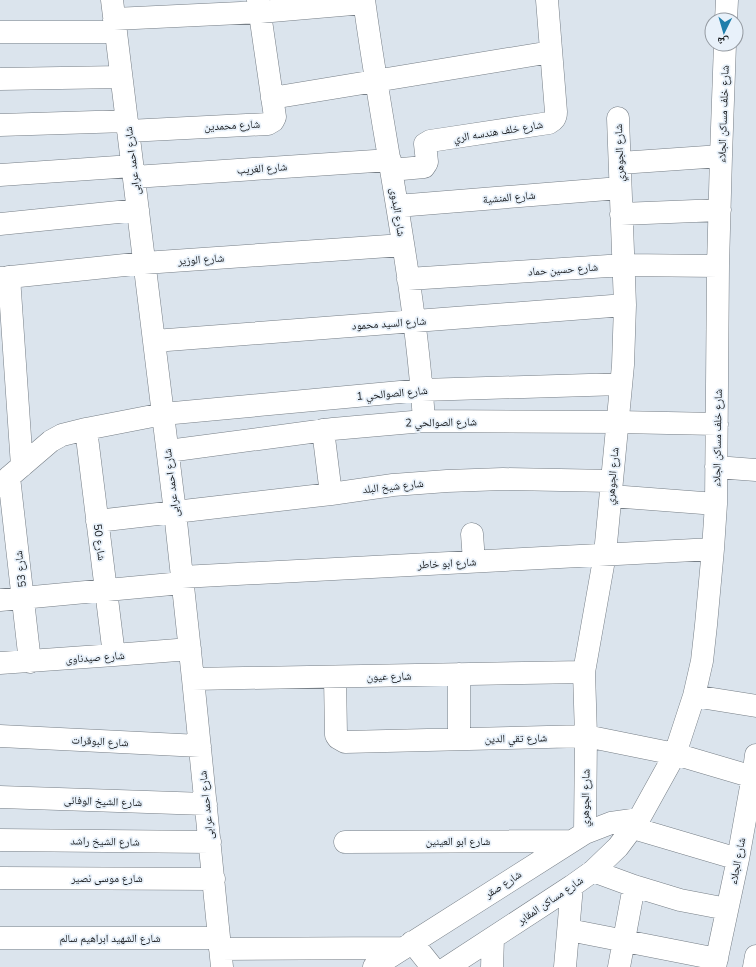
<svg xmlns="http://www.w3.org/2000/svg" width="756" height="967" font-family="'Nunito Sans','Noto Naskh Arabic',sans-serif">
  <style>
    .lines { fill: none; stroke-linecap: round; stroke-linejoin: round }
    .minor-casing { stroke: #767e86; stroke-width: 23 }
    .minor { stroke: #fff; stroke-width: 22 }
    .labels { text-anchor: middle; stroke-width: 3.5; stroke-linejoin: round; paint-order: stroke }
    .street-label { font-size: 11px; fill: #15181b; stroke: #e8f1fa }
  </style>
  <rect width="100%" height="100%" fill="#dbe4ed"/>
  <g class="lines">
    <g class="minor-casing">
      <path id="minor" d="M 112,0 L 175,512 L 193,679 L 222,967
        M 364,0 C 383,140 415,280 424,421
        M 114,19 L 260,12 L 364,3
        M 726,20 L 727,0
        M 0,32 L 116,32
        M 0,79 L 121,77
        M 272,98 L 551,52
        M 0,125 L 127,121
        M 128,131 L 268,124 L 273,121 L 275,117 L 258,0
        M 620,163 L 721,156
        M 391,170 L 424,167 L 426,164 L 427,162 L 425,144 L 430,141 L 549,123 C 554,120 556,118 556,112 L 547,0
        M 0,175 L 132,166
        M 134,177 L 390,160
        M 397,206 L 620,188
        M 621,214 L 720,210
        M 0,224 L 138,210
        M 9,277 L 22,466
        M 0,278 L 144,263 L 403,245
        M 408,279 L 624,265 L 718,266
        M 154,341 L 625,305
        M 86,429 L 114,655
        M 323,430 L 331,494
        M 168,451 L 333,429 L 424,421 L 618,422 L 717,424
        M 716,467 L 756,470
        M 9,477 L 30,662
        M 0,486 L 9,477 L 51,441 L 62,435 L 86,429 L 163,414 L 422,390 L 621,384
        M 611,496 L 716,504
        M 97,521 L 331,494 L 393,485 L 447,481 L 503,479 L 612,481
        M 472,534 L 474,561
        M 182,577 L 713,549
        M 0,600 L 182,583
        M 0,663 L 114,655 L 190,649
        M 459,674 L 459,739
        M 335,677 L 336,735 L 338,738 L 345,742 L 586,736 L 675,754 L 753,777
        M 193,679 L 584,672
        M 694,696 L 756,706
        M 0,736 L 200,746
        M 0,797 L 206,804
        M 633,828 L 738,859
        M 585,833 L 586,736 L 584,672 L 605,554 L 623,365 L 625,305 L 618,118
        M 0,840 L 210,842
        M 345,842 L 571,841
        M 593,871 L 634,886 L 680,900 L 727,909
        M 0,878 L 214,879
        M 569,930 L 717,959
        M 0,938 L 219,938
        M 412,942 L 432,967
        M 220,949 L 403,948
        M 374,967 L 585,833 L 611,823 L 639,819
        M 448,967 L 572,886 L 593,871 L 618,847 L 639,819 L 675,754 L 694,696 L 702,661 L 706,625 L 713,549 L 716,504 L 718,266 L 721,156 L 725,44
        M 492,967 L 493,938
        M 565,967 L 572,886
        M 619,967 L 634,886
        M 715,967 L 738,859 L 754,770 L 756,755
        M 754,967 L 756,956"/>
    </g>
    <use href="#minor" class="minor"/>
  </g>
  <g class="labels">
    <g class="street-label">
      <text transform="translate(723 114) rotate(-88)" y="4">شارع خلف مساكن الجلاء</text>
      <text transform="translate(232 125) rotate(-3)" y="4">شارع محمدين</text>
      <text transform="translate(498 131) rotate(-9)" y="4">شارع خلف هندسه الري</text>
      <text transform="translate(619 153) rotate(-92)" y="4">شارع الجوهري</text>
      <text transform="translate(132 161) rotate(-97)" y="4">شارع احمد عرابى</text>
      <text transform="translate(262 168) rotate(-4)" y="4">شارع الغريب</text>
      <text transform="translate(509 197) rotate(-5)" y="4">شارع المنشية</text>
      <text transform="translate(398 212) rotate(81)" y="4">شارع البدوى</text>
      <text transform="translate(201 259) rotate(-4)" y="4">شارع الوزير</text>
      <text transform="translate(563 269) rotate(-4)" y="4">شارع حسين حماد</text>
      <text transform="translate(389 323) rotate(-4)" y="4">شارع السيد محمود</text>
      <text transform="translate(392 393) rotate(-5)" y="4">شارع الصوالحي 1</text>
      <text transform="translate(441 422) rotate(-1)" y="4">شارع الصوالحي 2</text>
      <text transform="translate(717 438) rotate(-89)" y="4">شارع خلف مساكن الجلاء</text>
      <text transform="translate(612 476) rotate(-85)" y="4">شارع الجوهري</text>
      <text transform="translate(171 483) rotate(-97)" y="4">شارع احمد عرابى</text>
      <text transform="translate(393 486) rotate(-6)" y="4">شارع شيخ البلد</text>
      <text transform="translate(100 542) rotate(83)" y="4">شارع 50</text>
      <text transform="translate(447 563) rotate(-3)" y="4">شارع ابو خاطر</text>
      <text transform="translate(20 569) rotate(-96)" y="4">شارع 53</text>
      <text transform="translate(95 657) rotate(-4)" y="4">شارع صيدناوى</text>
      <text transform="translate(389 676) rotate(-1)" y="4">شارع عيون</text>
      <text transform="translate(516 738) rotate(-1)" y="4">شارع تقي الدين</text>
      <text transform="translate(100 741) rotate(3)" y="4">شارع البوقرات</text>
      <text transform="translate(585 798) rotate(-89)" y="4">شارع الجوهري</text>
      <text transform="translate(103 801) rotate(2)" y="4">شارع الشيخ الوفائى</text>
      <text transform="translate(206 805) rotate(-96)" y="4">شارع احمد عرابى</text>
      <text transform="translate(105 841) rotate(1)" y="4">شارع الشيخ راشد</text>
      <text x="458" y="845">شارع ابو العينين</text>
      <text transform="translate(737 861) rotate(-79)" y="4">شارع الجلاء</text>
      <text x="107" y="882">شارع موسى نصير</text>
      <text transform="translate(503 884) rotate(-33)" y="4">شارع صقر</text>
      <text transform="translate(550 900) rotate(-34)" y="4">شارع مساكن المقابر</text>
      <text x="110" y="942">شارع الشهيد ابراهيم سالم</text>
    </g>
  </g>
  <g transform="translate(724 32) rotate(185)"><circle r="19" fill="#e8f1fa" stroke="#949aa1"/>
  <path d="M0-3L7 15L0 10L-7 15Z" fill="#1f7eab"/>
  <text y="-6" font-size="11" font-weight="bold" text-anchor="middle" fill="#15181b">ش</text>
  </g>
</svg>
